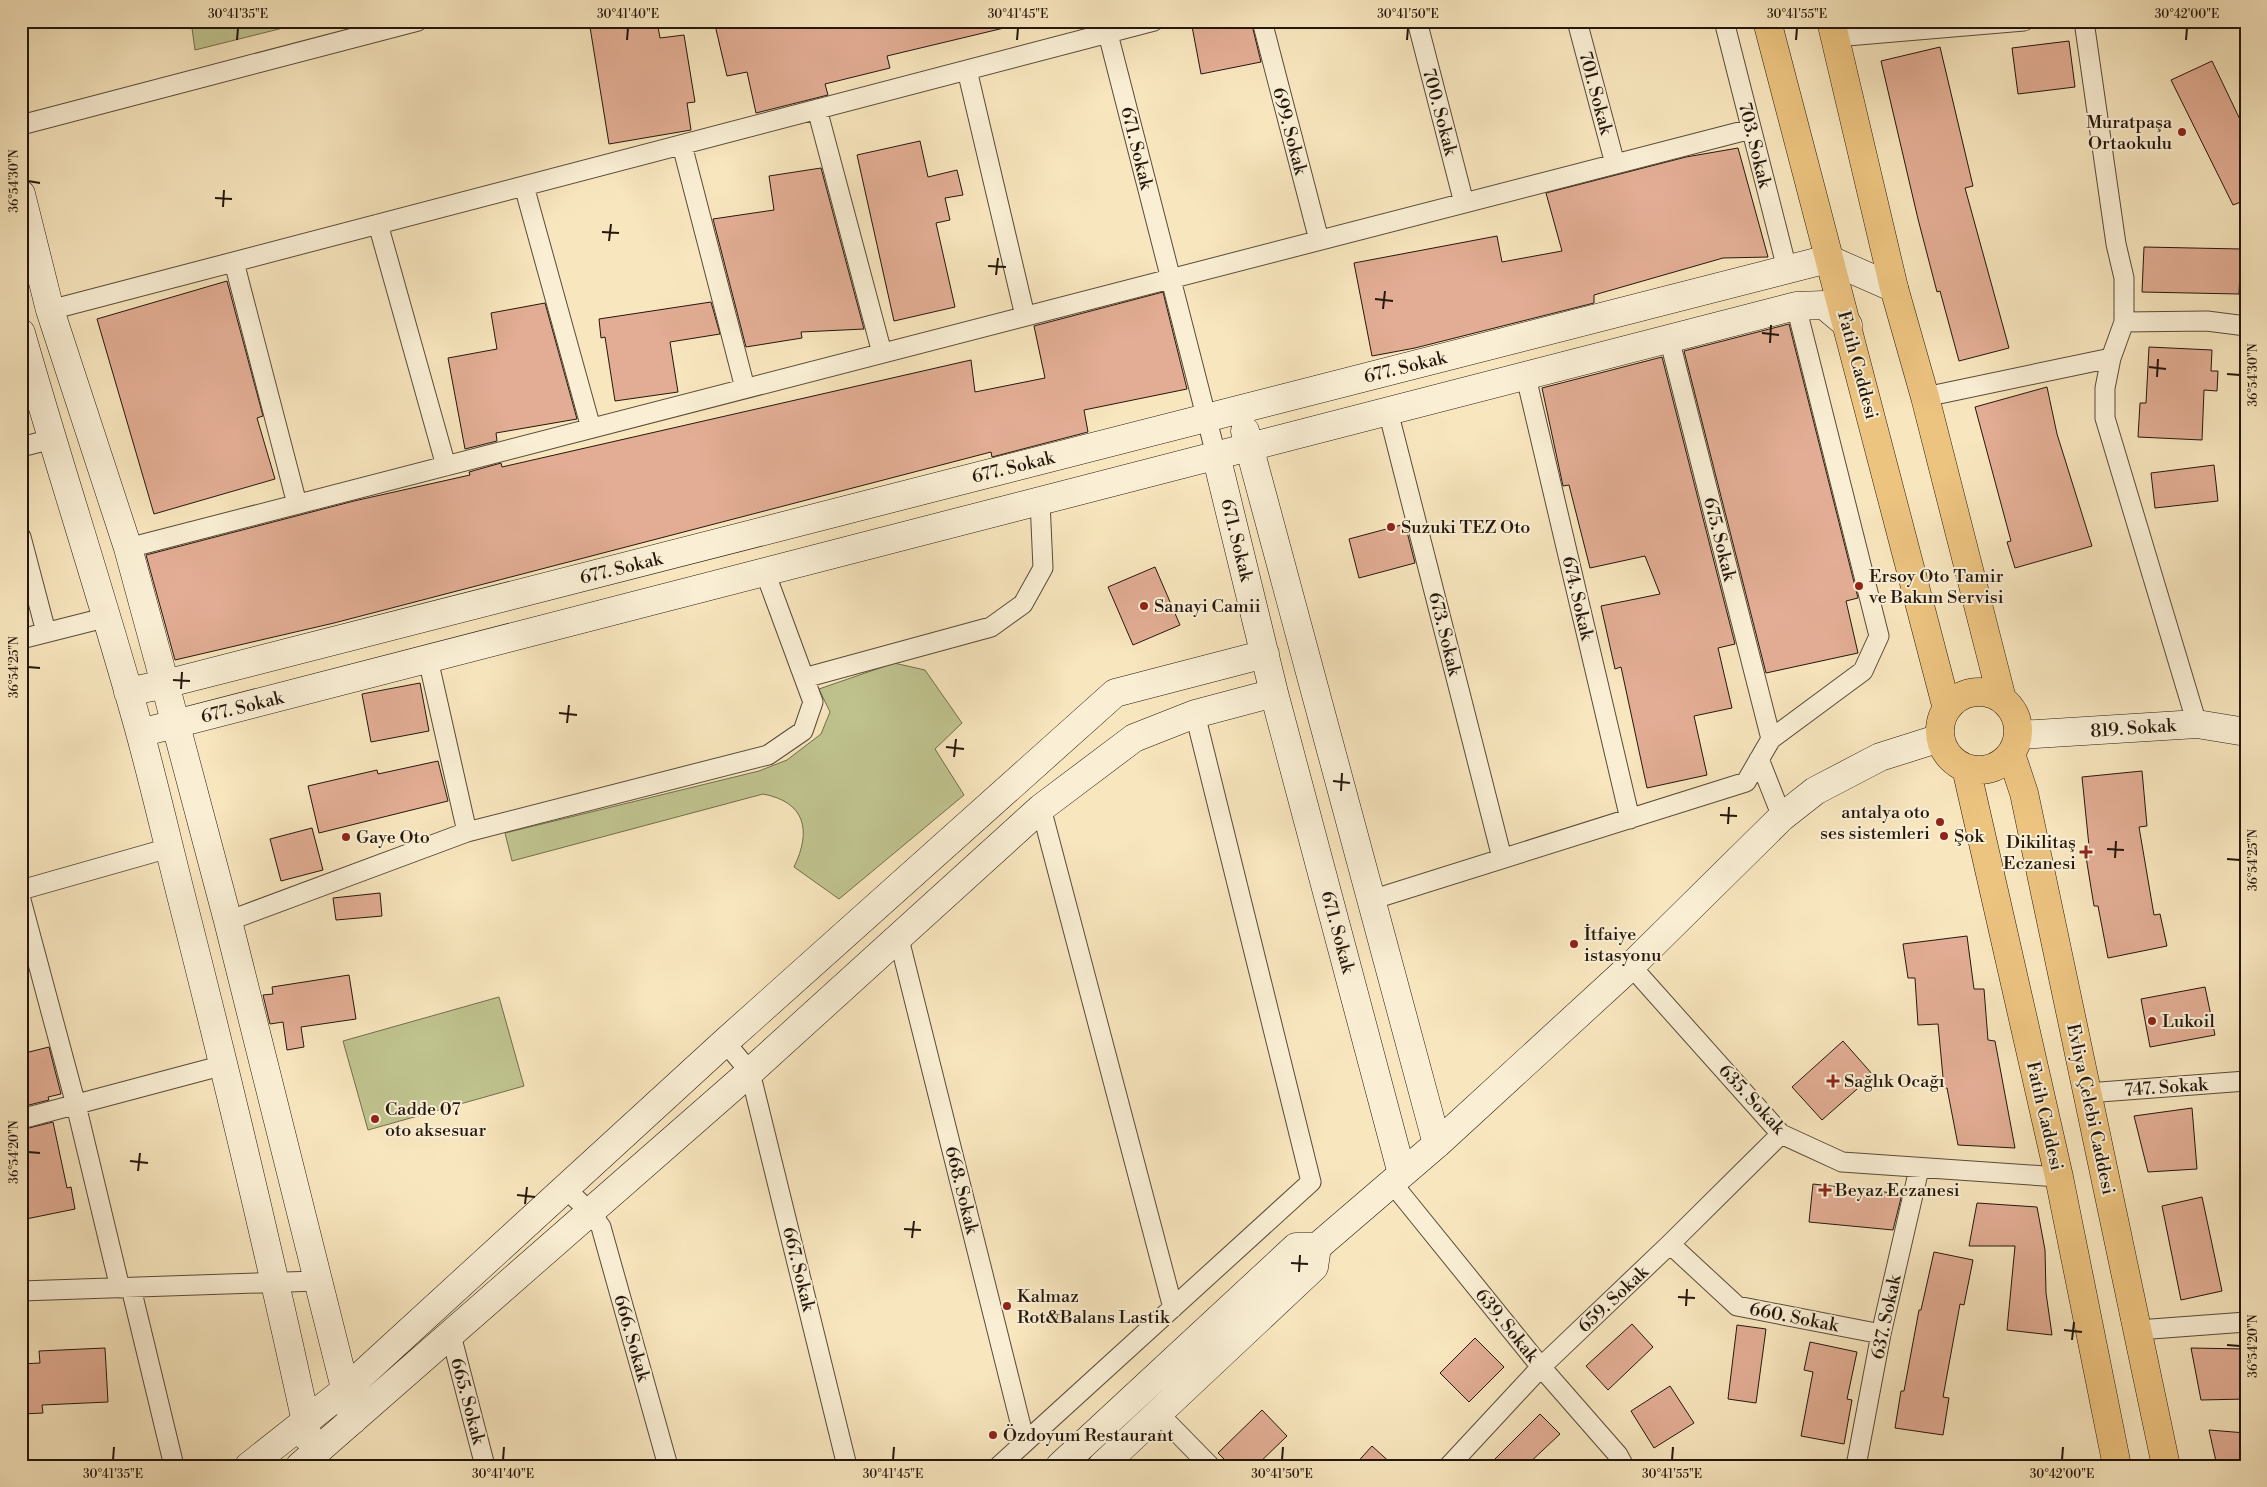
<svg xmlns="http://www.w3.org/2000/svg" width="2267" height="1487" font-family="'Libre Bodoni',serif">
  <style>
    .green { fill: #c0c48f; stroke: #726e4e }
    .building { fill: #e2ad94; stroke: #24170c }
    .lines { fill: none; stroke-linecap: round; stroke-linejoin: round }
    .street-casing { stroke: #594b38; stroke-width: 21 }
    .secondary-casing { stroke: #24170c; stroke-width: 29 }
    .primary-casing { stroke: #24170c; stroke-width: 29 }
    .street { stroke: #faefd5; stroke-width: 19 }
    .secondary { stroke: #faefd5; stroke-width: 28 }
    .primary { stroke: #ecc37f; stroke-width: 28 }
    .ticks { fill: none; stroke: #24170c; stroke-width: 2 }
    .poi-dot { fill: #8f2418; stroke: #faefd5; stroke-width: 2 }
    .labels { text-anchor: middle; stroke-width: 4; stroke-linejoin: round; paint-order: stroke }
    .street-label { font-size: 18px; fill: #24170c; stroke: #faefd5 }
    .poi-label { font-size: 18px; fill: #24170c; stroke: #faefd5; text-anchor: start }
    .neatline { fill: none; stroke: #24170c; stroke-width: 2 }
    .ticks-label { font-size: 12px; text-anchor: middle; fill: #24170c }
  </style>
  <rect width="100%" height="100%" fill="#f8e6be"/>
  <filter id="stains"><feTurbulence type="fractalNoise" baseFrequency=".004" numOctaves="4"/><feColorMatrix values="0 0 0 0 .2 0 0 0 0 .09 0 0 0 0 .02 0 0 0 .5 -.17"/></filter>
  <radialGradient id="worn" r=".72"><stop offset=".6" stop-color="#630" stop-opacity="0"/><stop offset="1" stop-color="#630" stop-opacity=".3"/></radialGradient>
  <path class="green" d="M 191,21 L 311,21 L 195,50 Z
    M 894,663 L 925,670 L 962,723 L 935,749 L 964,795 L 839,899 L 794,867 C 812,830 805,802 763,794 L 512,861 L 505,833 L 759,771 L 787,760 L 821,734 L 830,712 L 819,689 Z
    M 499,997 L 524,1086 L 368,1130 L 343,1041 Z"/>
  <path class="building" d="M 589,21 L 657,21 L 660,38 L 684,35 L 695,102 L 687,103 L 691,130 L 609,144 Z
    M 714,21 L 1003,21 L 1004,28 L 887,56 L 890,68 L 825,84 L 828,95 L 756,113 L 747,72 L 727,76 Z
    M 1191,21 L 1251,21 L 1261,62 L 1201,74 Z
    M 2069,41 L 2075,87 L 2018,94 L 2012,48 Z
    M 1940,47 L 1973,186 L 1965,188 L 2009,348 L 1959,361 L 1940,291 L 1937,292 L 1918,219 L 1881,61 Z
    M 2212,61 L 2246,132 L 2246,200 L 2233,205 L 2171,80 Z
    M 920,141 L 928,177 L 957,170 L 963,195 L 945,198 L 950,220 L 936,223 L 955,307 L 894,321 L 857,155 Z
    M 1738,148 L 1768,257 L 1723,258 L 1594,295 L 1594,303 L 1415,348 L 1372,356 L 1354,263 L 1497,236 L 1502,262 L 1562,251 L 1546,193 L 1686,157 Z
    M 821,168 L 864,329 L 801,332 L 802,338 L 746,347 L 713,219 L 774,210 L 769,176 Z
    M 2144,247 L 2241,249 L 2239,294 L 2142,292 Z
    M 227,281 L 263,416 L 257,418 L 275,479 L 154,514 L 97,319 Z
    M 1163,292 L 1187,389 L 1084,410 L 1088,432 L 992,457 L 991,452 L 334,623 L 175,660 L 146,555 L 354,501 L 470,475 L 469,472 L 501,463 L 502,467 L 971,360 L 975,392 L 1045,378 L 1034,326 Z
    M 711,302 L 720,334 L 670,342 L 678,392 L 615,401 L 605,337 L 601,338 L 599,319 Z
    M 545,303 L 577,419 L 496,433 L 497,441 L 465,449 L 448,358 L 497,349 L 491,313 Z
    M 1789,324 L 1858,598 L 1846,601 L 1858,653 L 1766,673 L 1684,351 Z
    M 2149,347 L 2212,350 L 2211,371 L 2218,371 L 2217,391 L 2204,390 L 2202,440 L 2138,437 L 2140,403 L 2146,403 Z
    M 1662,357 L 1735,644 L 1718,648 L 1732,708 L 1694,716 L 1707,775 L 1647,788 L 1621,667 L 1615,669 L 1601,606 L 1660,594 L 1645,556 L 1590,568 L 1569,485 L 1563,486 L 1542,388 Z
    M 2047,387 L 2057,434 L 2092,546 L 2015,568 L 2007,542 L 2011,541 L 1975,407 Z
    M 2214,465 L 2218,501 L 2155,508 L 2151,473 Z
    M 1405,524 L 1415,563 L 1359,578 L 1349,539 Z
    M 1155,567 L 1180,625 L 1133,645 L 1108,587 Z
    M 420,683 L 429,731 L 371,742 L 362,694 Z
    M 438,761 L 448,801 L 319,833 L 308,786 L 377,770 L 378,774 Z
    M 2142,771 L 2147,826 L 2139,827 L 2154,915 L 2160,914 L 2167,946 L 2108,958 L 2098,906 L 2094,906 L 2086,857 L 2090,856 L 2082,777 Z
    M 312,828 L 323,870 L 281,881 L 270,839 Z
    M 380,893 L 382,916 L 336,920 L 333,898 Z
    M 1967,936 L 1974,989 L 1984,989 L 1988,1040 L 1995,1041 L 2015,1148 L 1958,1145 L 1947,1088 L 1944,1088 L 1938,1024 L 1918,1025 L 1915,978 L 1908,978 L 1903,944 Z
    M 349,975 L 356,1019 L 301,1027 L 304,1047 L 287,1050 L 283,1022 L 270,1024 L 263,995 L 273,994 L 272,987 Z
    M 2205,987 L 2215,1035 L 2150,1047 L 2141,999 Z
    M 1843,1041 L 1873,1075 L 1822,1120 L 1792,1087 Z
    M 49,1047 L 61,1094 L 48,1097 L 49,1100 L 21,1107 L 21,1054 Z
    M 2192,1108 L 2197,1169 L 2148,1172 L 2134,1116 Z
    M 53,1122 L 67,1188 L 71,1187 L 75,1209 L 21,1220 L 21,1130 Z
    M 1813,1184 L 1902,1194 L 1893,1230 L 1809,1222 Z
    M 2202,1197 L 2222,1291 L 2181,1300 L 2162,1206 Z
    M 1977,1203 L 2037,1207 L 2045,1250 L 2046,1293 L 2052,1335 L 2007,1330 L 2015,1246 L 1969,1246 Z
    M 1934,1252 L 1973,1260 L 1964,1305 L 1960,1304 L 1943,1397 L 1949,1398 L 1943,1435 L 1895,1428 L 1901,1391 L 1904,1391 L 1919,1310 L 1921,1310 Z
    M 1632,1324 L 1653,1347 L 1608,1390 L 1586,1366 Z
    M 1737,1325 L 1766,1329 L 1756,1403 L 1728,1399 Z
    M 1475,1338 L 1504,1367 L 1469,1402 L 1440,1373 Z
    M 1810,1342 L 1857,1352 L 1847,1399 L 1852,1400 L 1844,1444 L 1801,1436 L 1813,1372 L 1804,1370 Z
    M 105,1348 L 108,1402 L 42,1405 L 43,1413 L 21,1414 L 21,1364 L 40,1363 L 39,1351 Z
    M 2191,1348 L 2246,1349 L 2246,1399 L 2201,1400 Z
    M 1670,1386 L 1694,1423 L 1654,1448 L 1631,1411 Z
    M 1262,1410 L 1287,1436 L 1256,1466 L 1231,1466 L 1218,1453 Z
    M 1540,1414 L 1560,1434 L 1526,1466 L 1488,1466 Z
    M 2209,1430 L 2246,1433 L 2246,1466 L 2217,1466 Z
    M 1372,1446 L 1394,1466 L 1354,1466 Z"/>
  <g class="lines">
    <g class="street-casing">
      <path id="street" d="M 1262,21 L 1319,240
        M 1417,21 L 1464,203
        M 1577,21 L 1615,164
        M 1724,21 L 1787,269
        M 2084,21 L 2116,244 L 2124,278 L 2124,322 L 2111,358 L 2105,388 L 2105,418 L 2197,724
        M 1105,22 L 1216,455
        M 1835,37 L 2024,21
        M 967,70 L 1025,316
        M 817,109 L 882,353
        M 21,125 L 418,21
        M 682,145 L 745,388
        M 524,186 L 591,428
        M 378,224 L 446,466
        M 234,262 L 297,504
        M 50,310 L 1154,21
        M 2124,322 L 2207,321 L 2246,326
        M 1669,338 L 1771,739
        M 1526,377 L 1630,819
        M 1925,397 L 2111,358
        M 1388,411 L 1502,858
        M 21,447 L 52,439
        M 21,537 L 46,632
        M 128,548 L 1751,129
        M 21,639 L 108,617
        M 428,659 L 467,832
        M 804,678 L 991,627 L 1023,604 L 1043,568 L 1040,501
        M 1759,759 L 1782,817
        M 1041,808 L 1173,1308
        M 21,890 L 169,848
        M 21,900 L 76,1105 L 120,1288
        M 1371,900 L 1746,782 L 1771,739 L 1863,671 L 1879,636 L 1796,306
        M 228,921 L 467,832 L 768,755 L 803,731 L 813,702 L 765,572
        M 899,939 L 1025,1442
        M 1631,966 L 1781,1134 L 1842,1162 L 2059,1177
        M 725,1042 L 750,1072 L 847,1466
        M 2087,1093 L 2246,1081
        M 21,1119 L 224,1065
        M 1392,1183 L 1541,1367 L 1618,1455 L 1624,1466
        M 565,1188 L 591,1213 L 601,1227 L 668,1466
        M 1670,1244 L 1737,1306 L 1881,1334
        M 131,1288 L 174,1466
        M 21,1291 L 317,1281
        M 2138,1330 L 2246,1322
        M 451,1335 L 485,1466
        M 1159,1414 L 1210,1466
        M 999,1466 L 1311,1182 L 1195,714
        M 1449,1466 L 1541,1367 L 1670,1244 L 1781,1134
        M 1856,1466 L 1881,1334 L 1919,1169"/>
    </g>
    <g class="secondary-casing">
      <path id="secondary" d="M 21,194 L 50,310 L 128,548 L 165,684 L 228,921 L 353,1420
        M 21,333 C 59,466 102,596 139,729 C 156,791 170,853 186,915 C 229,1084 269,1252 306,1422 L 307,1437
        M 1245,431 L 1437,1144
        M 1216,455 L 1274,693 L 1402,1174
        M 128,692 L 165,684 L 1828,259 L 1894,288
        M 140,733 L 1796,306 L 1824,305 L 1848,325
        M 2019,735 L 2197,724 L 2246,732
        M 249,1466 L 345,1390 L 725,1042 L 1115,693 L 1265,654
        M 300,1466 L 750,1072 L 1041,808 L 1134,738 L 1195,714 L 1274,693
        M 1060,1466 L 1296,1247 L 1317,1247
        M 1102,1466 L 1314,1267 L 1317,1247 L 1437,1144 L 1631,966 L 1782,817 L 1815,791 L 1880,757 L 1940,738"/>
    </g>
    <g class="primary-casing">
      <path id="primary" d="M 1767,21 L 1947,709
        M 1831,21 L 1894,288 L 1925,397 L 2002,699
        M1940 731a39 39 0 1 1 78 0a39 39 0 1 1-78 0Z
        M 2011,754 L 2024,793 L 2166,1466
        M 1966,768 L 2059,1177 L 2117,1466"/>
    </g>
    <use href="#street" class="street"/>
    <use href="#secondary" class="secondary"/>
    <use href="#primary" class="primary"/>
  </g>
  <path class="ticks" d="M 237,40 L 238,28M 627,40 L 628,28M 1017,40 L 1018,28M 1407,40 L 1408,28M 1796,40 L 1797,28M 2186,40 L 2187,28M 28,181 L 40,183M 215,198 L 232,199M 223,207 L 224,190M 602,232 L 619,233M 609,241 L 611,224M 988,266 L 1006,267M 996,275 L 998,258M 1375,299 L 1393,301M 1383,309 L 1385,291M 1762,333 L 1779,335M 1770,343 L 1771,325M 2149,367 L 2166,369M 2227,374 L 2240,375M 2157,377 L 2158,359M 28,667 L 40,668M 173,680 L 190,681M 181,689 L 182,672M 559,713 L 577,715M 567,723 L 569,705M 946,747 L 964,749M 954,757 L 956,739M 1333,781 L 1350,783M 1341,791 L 1342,773M 1720,815 L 1737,816M 1728,824 L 1729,807M 2107,849 L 2124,850M 2115,858 L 2116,841M 2227,859 L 2240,860M 28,1152 L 40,1153M 130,1161 L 148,1163M 138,1171 L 140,1153M 517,1195 L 535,1197M 525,1204 L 527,1187M 904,1229 L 921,1230M 912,1238 L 914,1221M 1291,1263 L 1308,1264M 1299,1272 L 1300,1255M 1678,1297 L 1695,1298M 1686,1306 L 1687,1289M 2064,1330 L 2082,1332M 2072,1340 L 2074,1322M 2227,1345 L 2240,1346M 113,1460 L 114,1447M 503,1460 L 504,1447M 893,1460 L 894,1447M 1282,1460 L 1283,1447M 1672,1460 L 1673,1447M 2062,1460 L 2063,1447"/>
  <g class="poi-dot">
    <circle cx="2182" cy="132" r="5"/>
    <circle cx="1391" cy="527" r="5"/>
    <circle cx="1859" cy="586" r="5"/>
    <circle cx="1144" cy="606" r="5"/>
    <circle cx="1940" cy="822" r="5"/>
    <circle cx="1944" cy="836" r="5"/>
    <circle cx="346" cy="837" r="5"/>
    <path d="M2083.5 844.5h5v5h5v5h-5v5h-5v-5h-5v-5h5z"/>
    <circle cx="1574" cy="944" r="5"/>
    <circle cx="2152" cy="1021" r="5"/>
    <path d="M1830.5 1073.5h5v5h5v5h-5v5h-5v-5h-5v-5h5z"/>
    <circle cx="375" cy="1119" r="5"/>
    <path d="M1822.5 1182.5h5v5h5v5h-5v5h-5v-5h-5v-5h5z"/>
    <circle cx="1007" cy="1306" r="5"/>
    <circle cx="993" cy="1435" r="5"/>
  </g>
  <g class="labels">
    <g class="street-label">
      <text transform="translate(1596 93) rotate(75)" y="6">701. Sokak</text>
      <text transform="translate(1440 112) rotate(75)" y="6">700. Sokak</text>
      <text transform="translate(1290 131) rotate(75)" y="6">699. Sokak</text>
      <text transform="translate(1755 145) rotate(76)" y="6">703. Sokak</text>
      <text transform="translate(1137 148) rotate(76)" y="6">671. Sokak</text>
      <text transform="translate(1858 365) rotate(75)" y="6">Fatih Caddesi</text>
      <text transform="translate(1405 367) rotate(-14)" y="6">677. Sokak</text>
      <text transform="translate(1013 467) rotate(-14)" y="6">677. Sokak</text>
      <text transform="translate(1720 539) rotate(76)" y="6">675. Sokak</text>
      <text transform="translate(1237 540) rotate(76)" y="6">671. Sokak</text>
      <text transform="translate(621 568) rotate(-14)" y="6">677. Sokak</text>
      <text transform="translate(1578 598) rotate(77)" y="6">674. Sokak</text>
      <text transform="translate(1445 634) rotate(76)" y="6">673. Sokak</text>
      <text transform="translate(242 707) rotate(-14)" y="6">677. Sokak</text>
      <text transform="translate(2133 728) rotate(-4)" y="6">819. Sokak</text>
      <text transform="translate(1338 932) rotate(75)" y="6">671. Sokak</text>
      <text transform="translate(2166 1087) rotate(-4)" y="6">747. Sokak</text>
      <text transform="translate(1752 1099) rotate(47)" y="6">635. Sokak</text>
      <text transform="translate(2091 1109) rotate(78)" y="6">Evliya Çelebi Caddesi</text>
      <text transform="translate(2045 1116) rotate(77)" y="6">Fatih Caddesi</text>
      <text transform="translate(962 1190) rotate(76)" y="6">668. Sokak</text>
      <text transform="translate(799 1269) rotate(76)" y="6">667. Sokak</text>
      <text transform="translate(1613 1299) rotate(-43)" y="6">659. Sokak</text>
      <text transform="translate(1794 1317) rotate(11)" y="6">660. Sokak</text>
      <text transform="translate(1886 1317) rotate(-78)" y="6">637. Sokak</text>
      <text transform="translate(1507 1325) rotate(51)" y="6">639. Sokak</text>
      <text transform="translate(632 1338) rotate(74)" y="6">666. Sokak</text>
      <text transform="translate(468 1401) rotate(75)" y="6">665. Sokak</text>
    </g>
    <g class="poi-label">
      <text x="2172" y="128" text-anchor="end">Muratpaşa<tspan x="2172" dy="21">Ortaokulu</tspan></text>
      <text x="1401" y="533">Suzuki TEZ Oto</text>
      <text x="1869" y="582">Ersoy Oto Tamir<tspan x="1869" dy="21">ve Bakım Servisi</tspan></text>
      <text x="1154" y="612">Sanayi Camii</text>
      <text x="1930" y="818" text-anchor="end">antalya oto<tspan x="1930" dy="21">ses sistemleri</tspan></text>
      <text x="1954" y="842">Şok</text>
      <text x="356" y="843">Gaye Oto</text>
      <text x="2076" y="848" text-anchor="end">Dikilitaş<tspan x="2076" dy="21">Eczanesi</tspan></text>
      <text x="1584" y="940">İtfaiye<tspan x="1584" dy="21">istasyonu</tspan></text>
      <text x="2162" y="1027">Lukoil</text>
      <text x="1844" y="1087">Sağlık Ocağı</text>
      <text x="385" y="1115">Cadde 07<tspan x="385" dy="21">oto aksesuar</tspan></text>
      <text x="1835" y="1196">Beyaz Eczanesi</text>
      <text x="1017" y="1302">Kalmaz<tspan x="1017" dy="21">Rot&amp;Balans Lastik</tspan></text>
      <text x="1003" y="1441">Özdoyum Restaurant</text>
    </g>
  </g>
  <rect width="2267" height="1487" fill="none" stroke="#f8e6be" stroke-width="55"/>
  <rect x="28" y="28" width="2212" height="1432" class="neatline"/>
  <g class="ticks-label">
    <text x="238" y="18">30°41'35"E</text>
    <text x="628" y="18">30°41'40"E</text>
    <text x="1018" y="18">30°41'45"E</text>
    <text x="1408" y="18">30°41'50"E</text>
    <text x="1797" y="18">30°41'55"E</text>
    <text x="2187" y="18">30°42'00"E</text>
    <text transform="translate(14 181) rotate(-90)" y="4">36°54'30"N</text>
    <text transform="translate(2253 375) rotate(-90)" y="4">36°54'30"N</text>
    <text transform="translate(14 667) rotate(-90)" y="4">36°54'25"N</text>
    <text transform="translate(2253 860) rotate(-90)" y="4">36°54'25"N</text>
    <text transform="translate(14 1152) rotate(-90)" y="4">36°54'20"N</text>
    <text transform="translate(2253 1346) rotate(-90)" y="4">36°54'20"N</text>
    <text x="113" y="1478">30°41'35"E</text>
    <text x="503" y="1478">30°41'40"E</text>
    <text x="893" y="1478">30°41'45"E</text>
    <text x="1282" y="1478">30°41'50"E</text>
    <text x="1672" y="1478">30°41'55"E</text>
    <text x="2062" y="1478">30°42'00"E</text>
  </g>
  <rect width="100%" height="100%" filter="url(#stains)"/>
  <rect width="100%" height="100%" fill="url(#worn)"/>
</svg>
